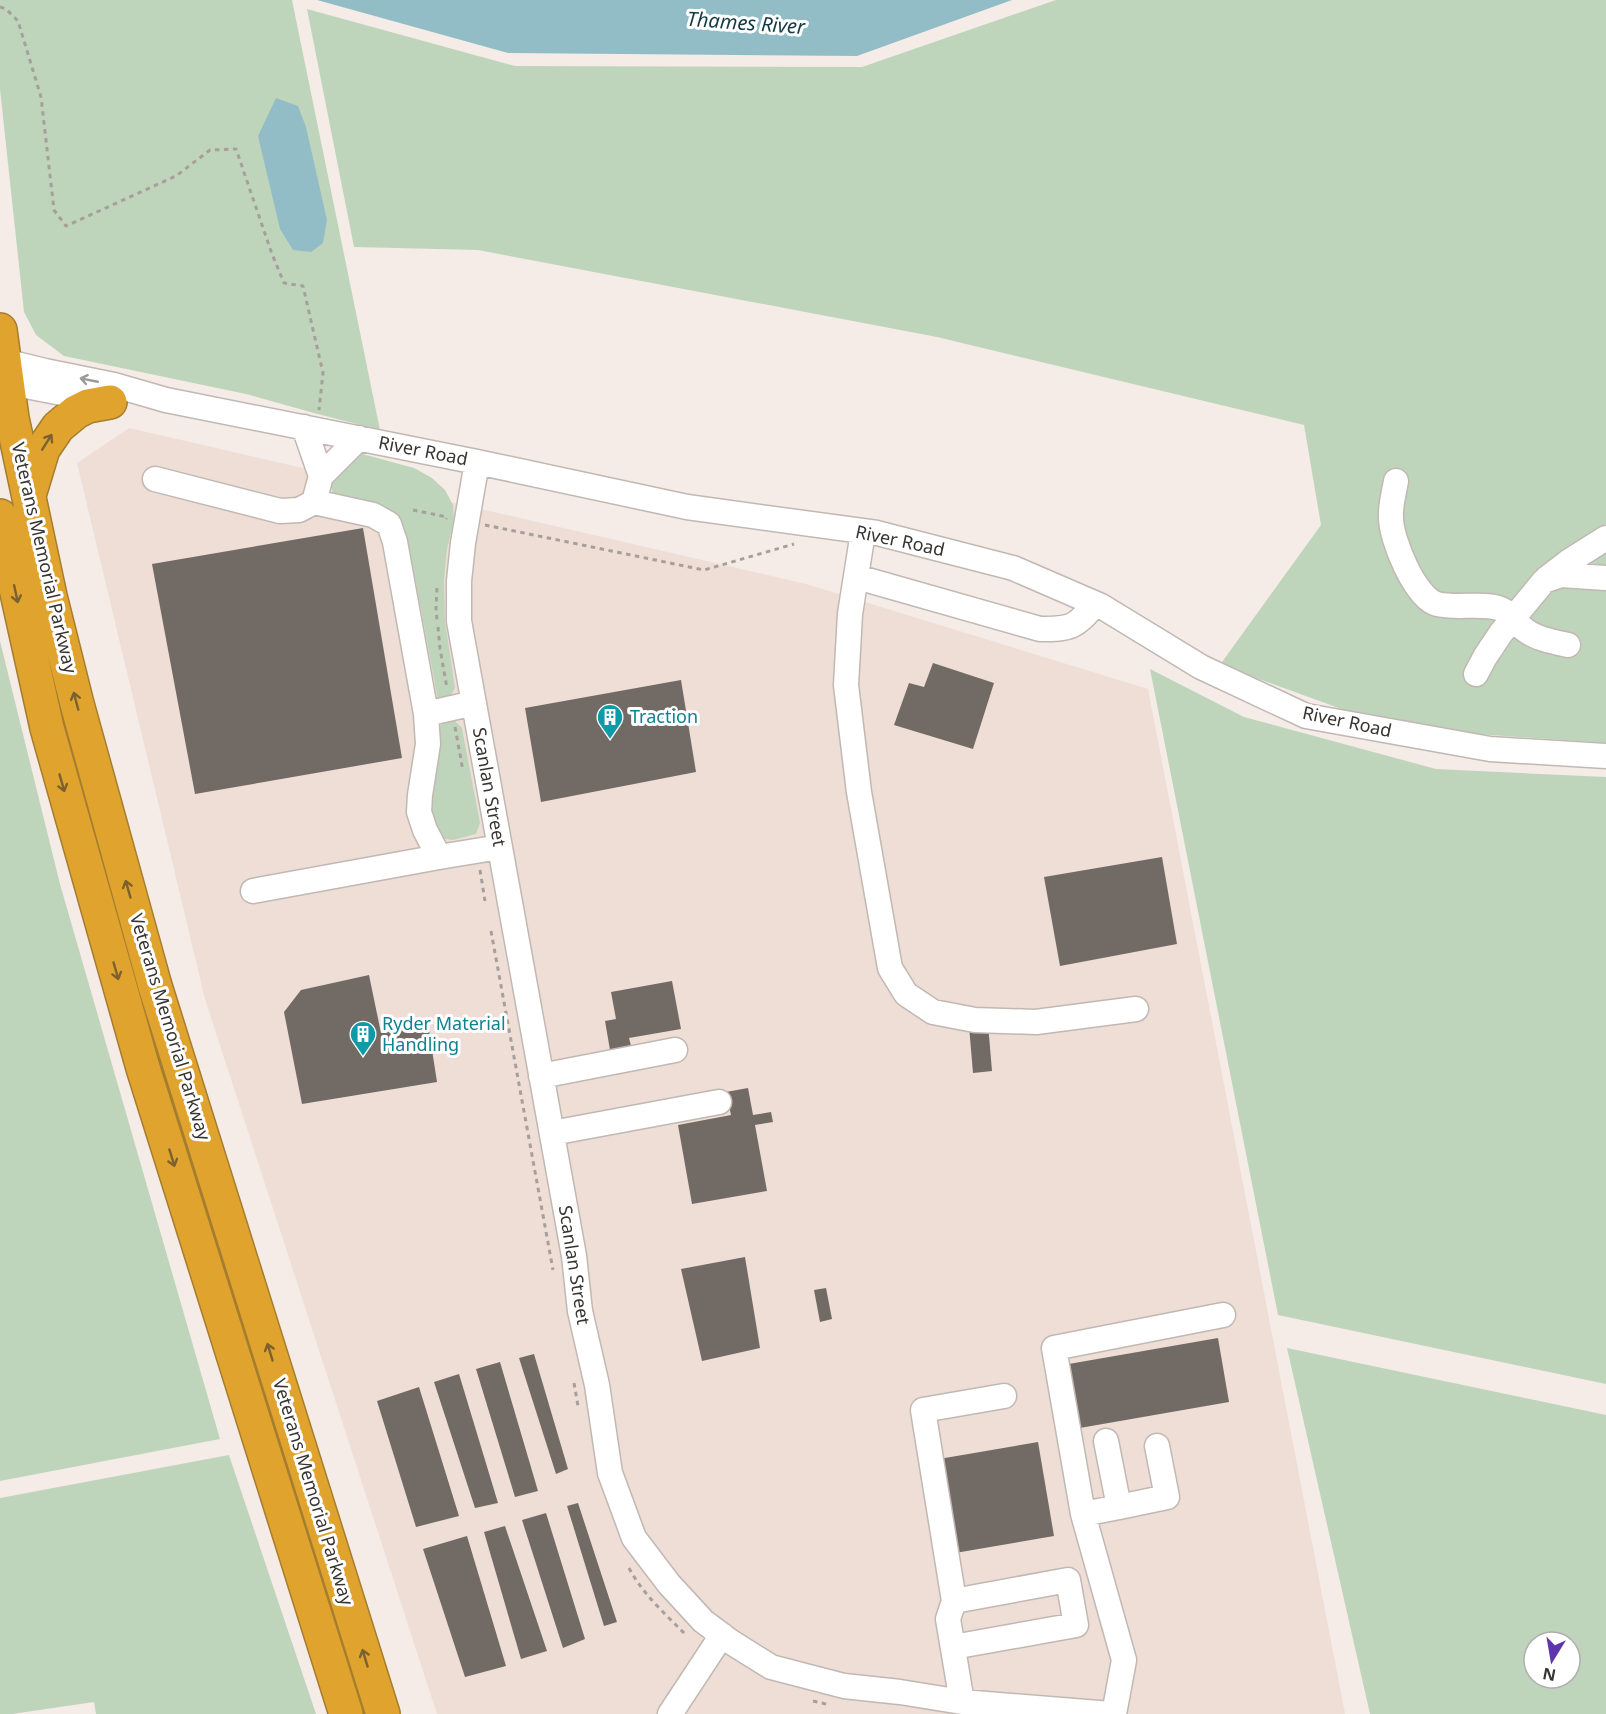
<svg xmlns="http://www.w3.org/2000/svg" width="1606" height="1714" font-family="'Noto Sans',sans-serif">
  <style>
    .built { fill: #eeded5 }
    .green { fill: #bfd5bb; fill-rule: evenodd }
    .water { fill: #92bdc7 }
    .building { fill: #726b65 }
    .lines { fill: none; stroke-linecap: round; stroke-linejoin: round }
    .minor-casing { stroke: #c1b8b3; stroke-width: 27 }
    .highway-casing { stroke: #a57d2f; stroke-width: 36 }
    .path { stroke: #a69f9b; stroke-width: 3; stroke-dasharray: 4.5 4.5; stroke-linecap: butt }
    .minor { stroke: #fff; stroke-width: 24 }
    .highway { stroke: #e0a42e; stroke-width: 33 }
    .oneway { stroke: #9b9a98 }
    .oneway2 { stroke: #7b6130 }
    .labels { text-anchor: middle; stroke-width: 6; stroke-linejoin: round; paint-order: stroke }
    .street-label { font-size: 18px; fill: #373432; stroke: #fff }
    .culture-label { font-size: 18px; fill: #0d838f; stroke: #fff; text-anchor: start }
    .water-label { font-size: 20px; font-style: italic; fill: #123b43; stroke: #fff }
  </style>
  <rect width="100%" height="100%" fill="#f5ece7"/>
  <path class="built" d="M 129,428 L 806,584 L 1148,689 L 1345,1714 L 437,1714 L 205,999 L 77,463 Z"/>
  <path class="green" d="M 0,0 L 292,0 L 380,430 L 314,413 L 246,394 L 64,356 L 36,335 L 24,312 L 0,89 Z
    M 1056,0 L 1606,0 L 1606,743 L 1434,731 L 1347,711 L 1237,671 L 1222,662 L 1321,525 L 1304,425 L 937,337 L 478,250 L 354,247 L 307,9 L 515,66 L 862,67 Z
    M 355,452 L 414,468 L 432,478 L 445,490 L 453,505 L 454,520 L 447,549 L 444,580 L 445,621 L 455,688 L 449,699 L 438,700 L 407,535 L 397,520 L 334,496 C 325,473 339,466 355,452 Z
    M 0,641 L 60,884 L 220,1439 L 0,1481 Z
    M 1150,669 L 1244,717 L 1436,769 L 1606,777 L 1606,1384 L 1278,1315 Z
    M 454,720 L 462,728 L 480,823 L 476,834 L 453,840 L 438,838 L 427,796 L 438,729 L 444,722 Z
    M 1287,1348 L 1606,1415 L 1606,1714 L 1370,1714 ZM 1534,1642 L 1570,1642 L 1570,1678 L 1534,1678 Z
    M 229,1455 L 316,1714 L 96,1714 L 94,1702 L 12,1714 L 0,1714 L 0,1498 Z"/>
  <path class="water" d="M 317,0 L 1012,0 L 857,56 L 508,53 Z
    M 276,98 L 298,106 L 306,127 L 327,220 L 323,243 L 311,252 L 293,250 L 280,229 L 258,136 Z"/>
  <path class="building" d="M 363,528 L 402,758 L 195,794 L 152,564 Z
    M 933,663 L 994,683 L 973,749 L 894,725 L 909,683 L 924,687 Z
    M 681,680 L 696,772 L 541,802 L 525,708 Z
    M 1162,857 L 1177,944 L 1060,966 L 1044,877 Z
    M 369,975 L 381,1033 L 428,1024 L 437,1082 L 302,1104 L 284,1012 L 301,990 Z
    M 672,981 L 681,1029 L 629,1038 L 631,1046 L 610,1050 L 605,1021 L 616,1019 L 611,992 Z
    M 988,1024 L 992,1071 L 973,1073 L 969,1026 Z
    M 748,1088 L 753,1115 L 771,1112 L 773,1122 L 755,1125 L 767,1191 L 692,1204 L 678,1125 L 731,1115 L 726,1092 Z
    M 745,1257 L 760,1348 L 702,1361 L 681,1269 Z
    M 826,1288 L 832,1319 L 820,1322 L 814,1290 Z
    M 1218,1338 L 1229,1402 L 1074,1429 L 1063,1365 Z
    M 534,1354 L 568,1469 L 556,1474 L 519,1358 Z
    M 500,1362 L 538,1491 L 515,1497 L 476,1369 Z
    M 459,1374 L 498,1503 L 475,1508 L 434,1382 Z
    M 419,1387 L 459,1516 L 416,1527 L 377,1401 Z
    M 1038,1442 L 1054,1536 L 955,1553 L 939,1459 Z
    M 578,1503 L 617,1622 L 604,1626 L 567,1506 Z
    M 546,1513 L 585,1639 L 563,1648 L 522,1520 Z
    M 505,1526 L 547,1651 L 521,1659 L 484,1532 Z
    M 467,1536 L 506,1666 L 465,1677 L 423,1549 Z"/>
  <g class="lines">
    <g class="minor-casing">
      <path id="minor" d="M 0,360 L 45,371 L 114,385 L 166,400 L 477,462 L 687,507 L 877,533 L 1013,568 L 1101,606 L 1201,667 L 1306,716 L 1490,749 L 1606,756
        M 0,381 L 103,401
        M 304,427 L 321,476 L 359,438
        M 477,462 L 463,543 L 459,581 L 459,621 L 574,1256 L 580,1311 L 597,1385 L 610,1473 L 634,1538 L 669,1584 L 703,1621 L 731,1642 L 771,1667 L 844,1686 L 900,1692 L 962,1702 L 1111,1714
        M 155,479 L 280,511 L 299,510 L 314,502 L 321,476
        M 1396,481 C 1394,493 1390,506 1391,518 C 1391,539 1415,598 1437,604 C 1457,609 1484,602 1501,609 C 1511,613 1517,624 1525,630 C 1537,639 1554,642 1568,645
        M 314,502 L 373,515 L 389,524 L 395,542 L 426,714 L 474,703
        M 863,532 L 850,614 L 846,685 L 859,792 L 890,968 L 906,994 L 933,1012 L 975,1020 L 1036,1022 L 1136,1009
        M 857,577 L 1040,629 C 1071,629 1075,628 1095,604
        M 1546,579 L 1568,562 L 1606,538
        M 1476,674 L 1485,657 L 1501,633 L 1544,581 L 1561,575 L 1606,578
        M 426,714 L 428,744 L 420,795 L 419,812 L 425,830 L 439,857 L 500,847
        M 253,891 L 439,857
        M 541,1076 L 675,1050
        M 552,1133 L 719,1102
        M 1119,1507 L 1167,1497 L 1157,1446
        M 1083,1514 L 1119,1507 L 1106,1441
        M 954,1601 L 923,1410 L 1004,1396
        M 953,1647 L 1076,1625 L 1068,1580 L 954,1601 L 948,1619 L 962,1702
        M 670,1714 L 722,1635
        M 1114,1714 L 1124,1660 L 1083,1514 L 1054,1348 L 1223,1315"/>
    </g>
    <g class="highway-casing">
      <path id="highway" d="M 0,330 L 12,418 L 50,596 L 77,704 L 155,986 L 383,1714
        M 30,492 L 43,449 L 58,427 L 76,412 L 88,406 L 110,402
        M 0,516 L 47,728 L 143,1068 L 346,1714"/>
    </g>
    <path class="path" d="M 0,7 L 6,9 L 18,21 L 41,97 L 54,210 L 66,226 L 176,176 L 210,150 L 236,149 L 272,254 L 284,283 L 303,286 L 323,373 L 319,410
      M 413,510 L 447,517 L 446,519
      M 485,525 L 704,570 L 794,544
      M 437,588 L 436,608 L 437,620
      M 438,627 L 440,649 L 447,688
      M 455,727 L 463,771
      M 480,870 L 485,901
      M 491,931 L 553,1270
      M 574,1383 L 578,1406
      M 629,1568 C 642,1593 665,1614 685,1634
      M 813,1701 L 830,1705"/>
    <use href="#minor" class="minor"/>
    <use href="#highway" class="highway"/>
  </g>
  <defs><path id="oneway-shaft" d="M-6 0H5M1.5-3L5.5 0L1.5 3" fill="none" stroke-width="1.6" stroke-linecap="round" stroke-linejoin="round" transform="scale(1.5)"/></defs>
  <use class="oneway" href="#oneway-shaft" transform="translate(89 380) rotate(-169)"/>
  <g class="oneway2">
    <use href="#oneway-shaft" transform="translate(47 442) rotate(-58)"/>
    <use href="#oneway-shaft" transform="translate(16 594) rotate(78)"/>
    <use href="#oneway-shaft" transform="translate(76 701) rotate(-105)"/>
    <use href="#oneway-shaft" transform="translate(62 783) rotate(74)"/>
    <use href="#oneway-shaft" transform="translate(128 889) rotate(-106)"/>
    <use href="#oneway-shaft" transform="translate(116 971) rotate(74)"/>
    <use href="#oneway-shaft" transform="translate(172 1158) rotate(73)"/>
    <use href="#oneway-shaft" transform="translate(270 1352) rotate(-107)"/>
    <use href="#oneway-shaft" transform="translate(365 1658) rotate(-107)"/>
  </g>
  <defs>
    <g id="building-pin" transform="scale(1.35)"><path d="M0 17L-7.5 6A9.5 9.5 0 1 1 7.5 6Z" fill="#0f9aa8" stroke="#fff"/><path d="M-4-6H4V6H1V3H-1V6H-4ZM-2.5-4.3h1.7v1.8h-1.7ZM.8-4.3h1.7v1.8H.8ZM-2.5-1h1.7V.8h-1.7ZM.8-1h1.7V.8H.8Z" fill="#fff"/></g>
  </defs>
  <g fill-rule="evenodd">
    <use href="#building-pin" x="610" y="717"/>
    <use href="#building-pin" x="363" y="1034"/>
  </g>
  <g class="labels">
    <g class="street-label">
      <text transform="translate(423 451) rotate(11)" y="6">River Road</text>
      <text transform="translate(900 541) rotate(12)" y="6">River Road</text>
      <text transform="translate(44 558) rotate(77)" y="6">Veterans Memorial Parkway</text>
      <text transform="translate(1347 722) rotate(12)" y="6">River Road</text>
      <text transform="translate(489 787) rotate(80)" y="6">Scanlan Street</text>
      <text transform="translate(170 1027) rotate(73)" y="6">Veterans Memorial Parkway</text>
      <text transform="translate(574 1265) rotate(81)" y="6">Scanlan Street</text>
      <text transform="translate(313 1492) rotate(73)" y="6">Veterans Memorial Parkway</text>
    </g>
    <g class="culture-label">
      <text x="630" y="723">Traction</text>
      <text x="382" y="1030">Ryder Material<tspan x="382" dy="21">Handling</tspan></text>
    </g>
    <g class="water-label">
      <text transform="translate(746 23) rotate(4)" y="7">Thames River</text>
    </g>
  </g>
  <g transform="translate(1552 1660) rotate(191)"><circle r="28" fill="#ffffff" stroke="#afaead" stroke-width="1.5"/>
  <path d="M0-4.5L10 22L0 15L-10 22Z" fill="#5f35ad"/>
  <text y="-9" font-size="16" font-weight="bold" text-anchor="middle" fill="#373432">N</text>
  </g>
</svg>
